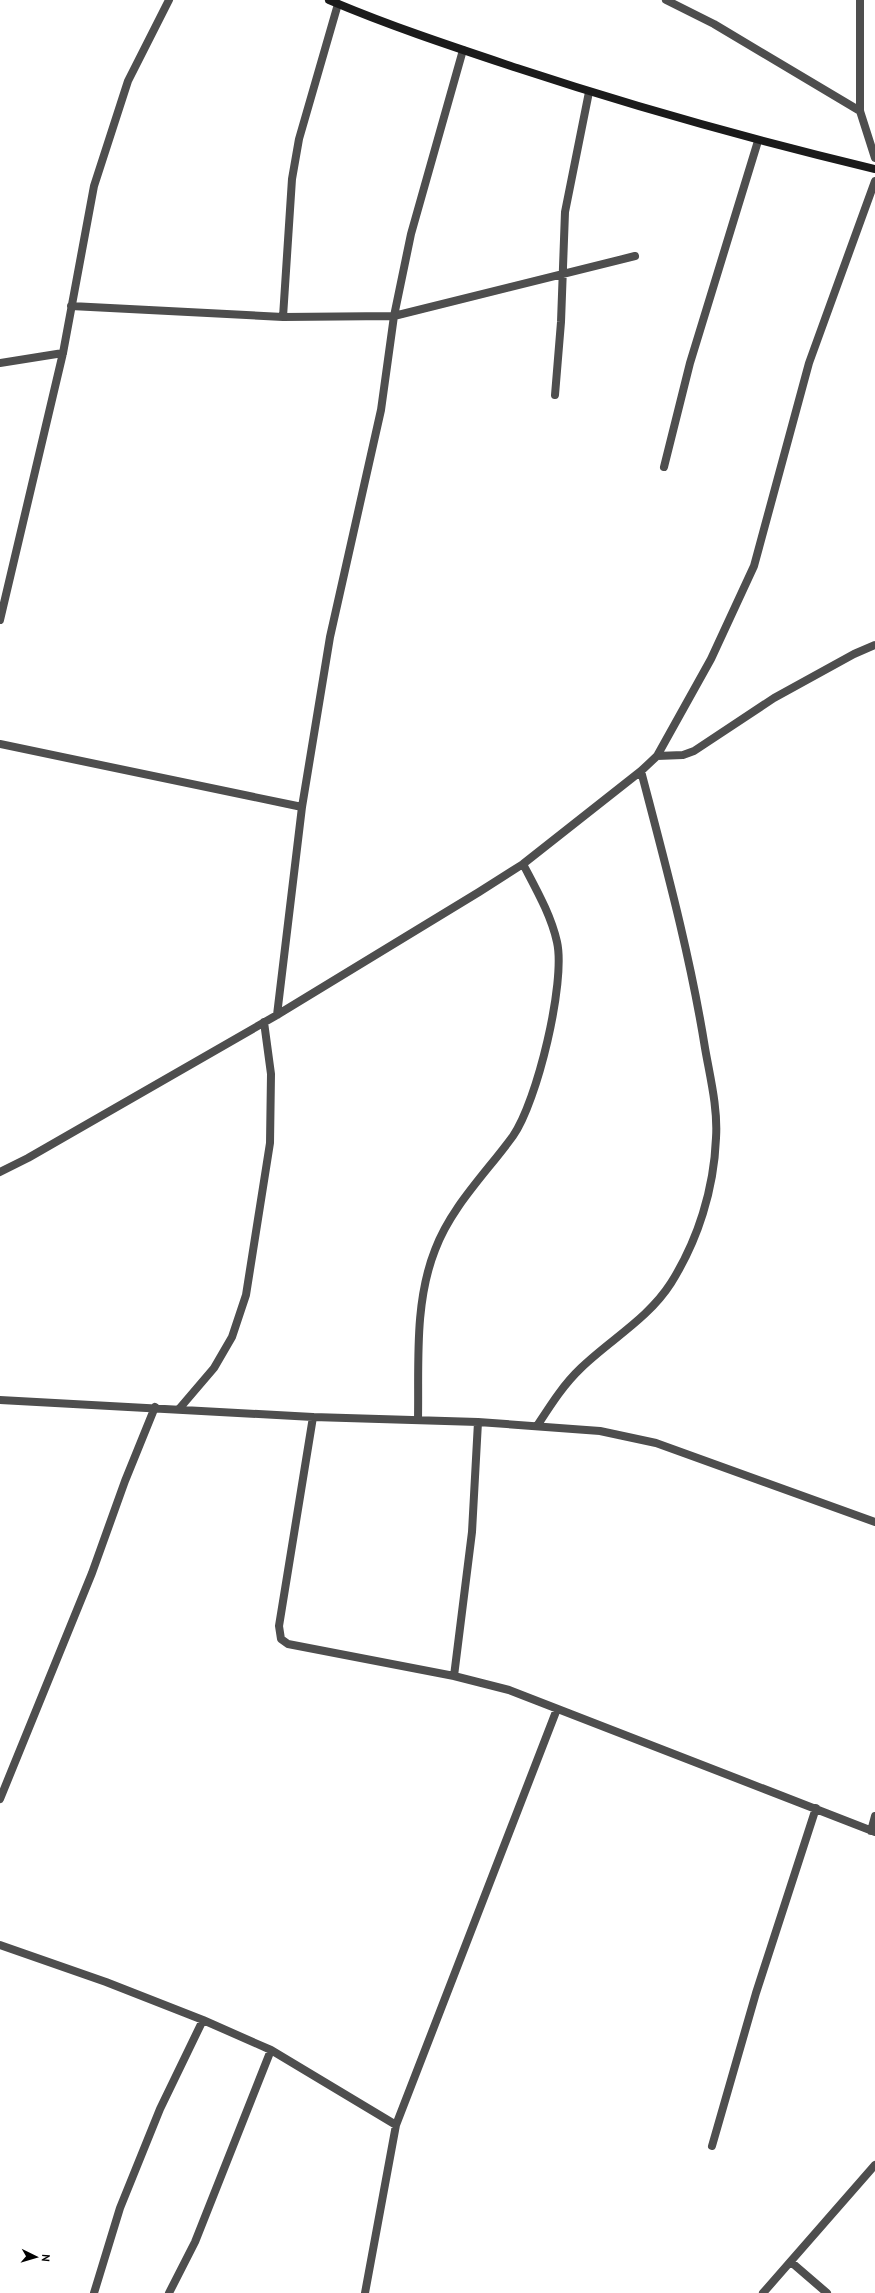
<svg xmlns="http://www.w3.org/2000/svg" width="875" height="2293" font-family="'PT Sans',sans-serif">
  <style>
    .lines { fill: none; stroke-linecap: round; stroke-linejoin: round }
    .street { stroke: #4e4e4e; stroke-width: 8 }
    .secondary { stroke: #1b1b1b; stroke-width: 8 }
  </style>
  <rect width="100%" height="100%" fill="#fff"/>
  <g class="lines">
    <path class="street" d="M 666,0 L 714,24 L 860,111
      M 860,0 L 860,111 L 875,158
      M 71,306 L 283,317 L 394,316 L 635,256
      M 283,317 L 292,179 L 299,139 L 338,4
      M 0,363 L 63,353
      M 555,395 L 561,322 L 565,212 L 589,92
      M 664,467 L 690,363 L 758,141
      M 0,620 L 63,353 L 94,186 L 128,81 L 169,0
      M 0,744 L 302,807
      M 657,756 L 683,755 L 694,751 L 774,698 L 854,654 L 875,645
      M 277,1015 L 302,807 L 330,637 L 381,410 L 394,316 L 411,234 L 463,50
      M 0,1172 L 28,1158 L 277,1015 L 479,892 L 523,864 L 641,771 L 657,756 L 711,659 L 754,566 L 809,363 L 875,181
      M 0,1400 L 313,1417 L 478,1422 L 600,1431 L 656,1443 L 875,1522
      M 179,1409 L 214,1368 L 232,1337 L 246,1295 L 270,1143 L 271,1074 L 264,1022
      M 313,1417 L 279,1626 L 281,1639 L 288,1644 L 454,1676 L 509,1690 L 875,1832
      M 418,1420 C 419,1365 414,1303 435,1250 C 451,1207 486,1173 513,1136 C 537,1102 566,982 557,942 C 551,915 536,889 523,864
      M 537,1426 C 550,1406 563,1385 581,1368 C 611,1339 648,1319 671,1283 C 698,1240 714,1189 716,1138 C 718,1108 710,1077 705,1048 C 690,954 665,863 641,771
      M 454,1676 L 472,1532 L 478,1422
      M 0,1799 L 92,1573 L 125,1481 L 155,1407
      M 871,1831 L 875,1816
      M 0,1945 L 106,1982 L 203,2020 L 271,2050 L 396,2125
      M 712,2146 L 756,1993 L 816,1808
      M 791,2262 L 827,2293
      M 94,2293 L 120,2208 L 160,2109 L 203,2020
      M 169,2293 L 195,2242 L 271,2050
      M 365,2293 L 396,2125 L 557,1709
      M 763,2293 L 875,2165"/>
    <path class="secondary" d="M 329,0 C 390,26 454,47 517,68 C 635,107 754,140 875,169"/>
  </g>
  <g transform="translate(36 2257) rotate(95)" stroke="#ffffff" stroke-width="3" paint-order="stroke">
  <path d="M0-3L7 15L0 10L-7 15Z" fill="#000000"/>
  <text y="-6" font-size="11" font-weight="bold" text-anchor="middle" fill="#000000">N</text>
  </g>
</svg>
